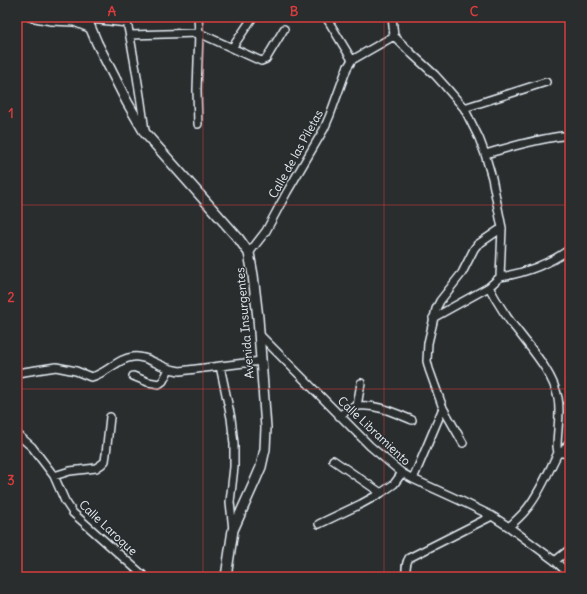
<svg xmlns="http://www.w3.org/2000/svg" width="587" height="594" font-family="Delius,sans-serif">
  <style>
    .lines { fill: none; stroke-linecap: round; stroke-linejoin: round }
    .minor-casing { stroke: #e8f1f8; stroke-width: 10 }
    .major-casing { stroke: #e8f1f8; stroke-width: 12 }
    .minor { stroke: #2a2d2e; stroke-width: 7 }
    .major { stroke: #2a2d2e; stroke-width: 9 }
    .grid { fill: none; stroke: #d83c3d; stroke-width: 1; stroke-opacity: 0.55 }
    .labels { text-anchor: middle; stroke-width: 3; stroke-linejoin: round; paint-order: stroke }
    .street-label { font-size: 12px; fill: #e8f1f8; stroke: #2a2d2e }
    .neatline { fill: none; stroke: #d83c3d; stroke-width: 1.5 }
    .grid-label { font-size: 13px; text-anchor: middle; font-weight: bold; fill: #d83c3d }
  </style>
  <rect width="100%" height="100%" fill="#2a2d2e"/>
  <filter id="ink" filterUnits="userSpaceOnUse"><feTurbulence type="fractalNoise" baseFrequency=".025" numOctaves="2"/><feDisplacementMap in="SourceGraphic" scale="8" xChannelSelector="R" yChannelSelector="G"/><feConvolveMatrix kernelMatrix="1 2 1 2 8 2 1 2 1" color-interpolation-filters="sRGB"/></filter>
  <g filter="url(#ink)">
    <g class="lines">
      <g class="minor-casing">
        <path id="minor" d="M 30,17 L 51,21 L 74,22 L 91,29
          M 73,17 L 127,23
          M 126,17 C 134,55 140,93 145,131
          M 326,17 L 352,60
          M 392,17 L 394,36 L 412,54 L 435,75 L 445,86 L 464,108 L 479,138 L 485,154 L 492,178 L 502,228 L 500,277 L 489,287 C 497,302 506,317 517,330 C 532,350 553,373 558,398 C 561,413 557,431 557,447 L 558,453 C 548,472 539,495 525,511 C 520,517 514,522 509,527
          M 130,35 L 199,33 L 261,61 L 266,59 L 284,29
          M 232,48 L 253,17
          M 464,108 L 546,82
          M 198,124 L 197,90 L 199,33 L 198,17
          M 485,154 C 511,147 536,139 562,136
          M 249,253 L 266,231 L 287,192 L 324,129 L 330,115 L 347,68 L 352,60 L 394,36
          M 500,277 C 526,273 549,264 570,249
          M 433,318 L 489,287
          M 259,334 L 370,446 L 402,473 L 413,479 L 459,500 L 492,516 L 509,527 L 555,561 L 570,575
          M 220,366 L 231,418 L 234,444 L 234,467 L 230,502 L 233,530
          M 17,373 L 56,367 L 76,371 L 91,377 C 106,374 118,358 133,357 C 144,355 158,365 168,368 C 172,370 176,370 180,371 L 261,361
          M 133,376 L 148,382 L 159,384 L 163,381 L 169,369
          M 357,406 L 361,383
          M 443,408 L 463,443
          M 339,416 C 345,412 352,406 358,406 C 377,404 395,413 412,420
          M 17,434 L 32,447 L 54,476 L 65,501 L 73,513 L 145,577
          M 558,453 L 562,453 L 570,441
          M 562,453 L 570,454
          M 333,460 L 381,493
          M 54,476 L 70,471 L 96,468 L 102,464 L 105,461 L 106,454 L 110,417
          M 413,479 L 443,408 L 429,369 L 427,361 L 428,343 L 436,309 L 440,301 L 462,273 L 474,249 L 477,245 L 502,228
          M 319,524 L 361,504 L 381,493 L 394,484 L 402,473
          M 555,561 L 570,549
          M 406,577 C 406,570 405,564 409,558 L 492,516"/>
      </g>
      <g class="major-casing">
        <path id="major" d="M 86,17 L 97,43 L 127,102 L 145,133 L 239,239 L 249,253 L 253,275 L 258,318 L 266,428 L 265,449 L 261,467 L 255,481 L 233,530 L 226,577"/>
      </g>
      <use href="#minor" class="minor"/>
      <use href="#major" class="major"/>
    </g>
  </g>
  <path class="grid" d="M 203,17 L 203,577M 384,17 L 384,577M 17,205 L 570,205M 17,389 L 570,389"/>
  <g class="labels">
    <g class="street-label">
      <text transform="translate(296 154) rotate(-61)" y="4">Calle de las Piletas</text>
      <text transform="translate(245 323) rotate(-95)" y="4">Avenida Insurgentes</text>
      <text transform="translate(374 431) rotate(43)" y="4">Calle Libramiento</text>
      <text transform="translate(108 528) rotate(43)" y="4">Calle Laroque</text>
    </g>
  </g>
  <rect width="587" height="594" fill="none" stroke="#2a2d2e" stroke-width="44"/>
  <rect x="22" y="22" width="543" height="550" class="neatline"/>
  <g class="grid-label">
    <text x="112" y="16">A</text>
    <text x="294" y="16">B</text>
    <text x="474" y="16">C</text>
    <text x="11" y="118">1</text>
    <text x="11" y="302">2</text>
    <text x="11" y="485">3</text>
  </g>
</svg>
